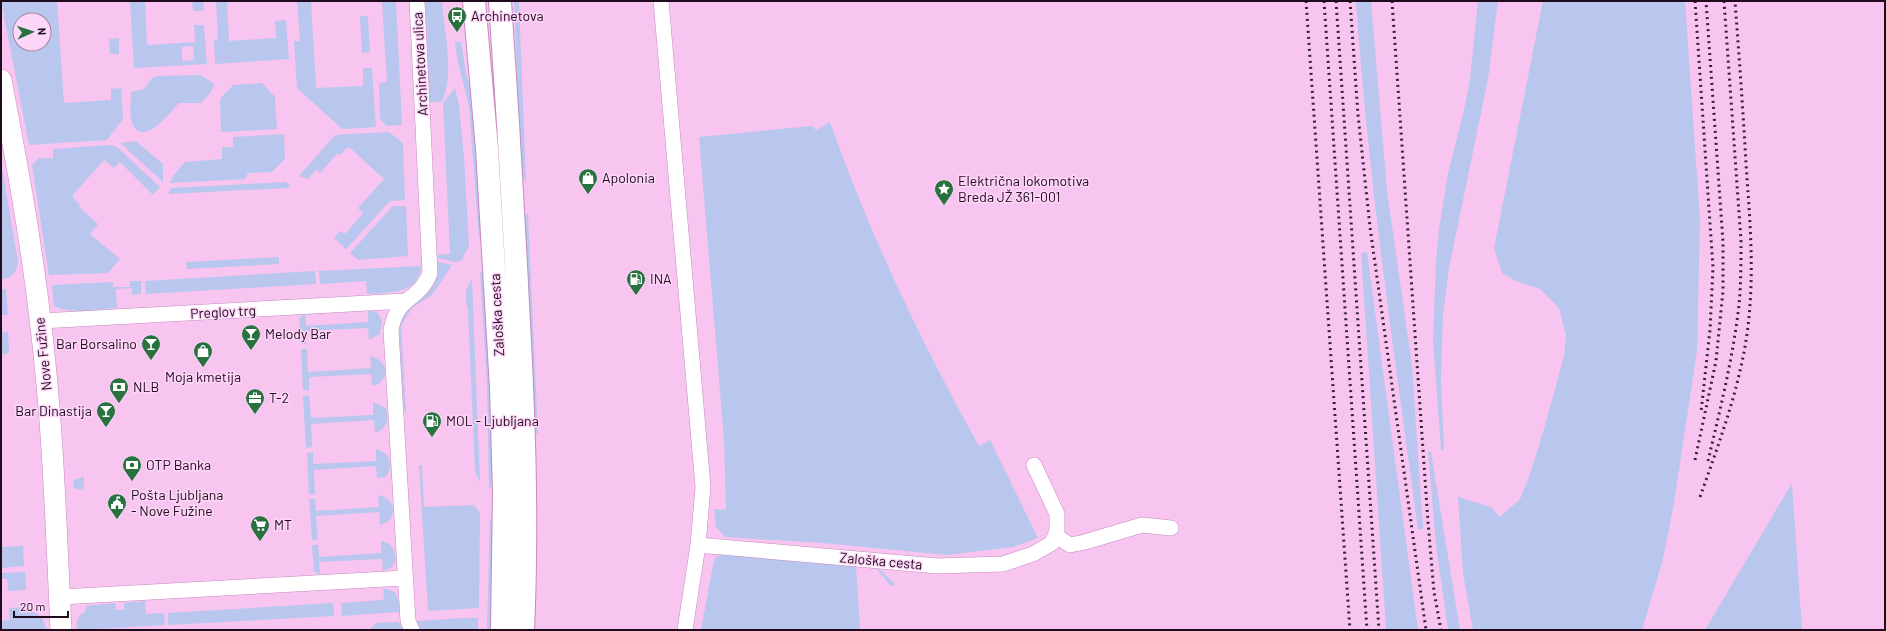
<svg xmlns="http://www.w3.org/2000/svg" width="1886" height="631" font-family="Barlow,sans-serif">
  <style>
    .green { fill: #b9c6ee; fill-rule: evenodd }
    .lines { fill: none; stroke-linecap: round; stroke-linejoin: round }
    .street-casing { stroke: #c689bf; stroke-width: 16 }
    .secondary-casing { stroke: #c689bf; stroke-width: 22 }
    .primary-casing { stroke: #c689bf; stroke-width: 24 }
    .street { stroke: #fff; stroke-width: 15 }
    .secondary { stroke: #fff; stroke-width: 21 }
    .primary { stroke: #fff; stroke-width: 22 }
    .rail { stroke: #392036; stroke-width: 3; stroke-dasharray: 2 4; stroke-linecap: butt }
    .labels { text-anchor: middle; stroke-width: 3; stroke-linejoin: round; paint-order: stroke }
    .poi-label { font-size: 14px; fill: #200a1e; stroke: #fed7f8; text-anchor: start }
    .street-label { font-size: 14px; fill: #200a1e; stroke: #fed7f8 }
  </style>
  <rect width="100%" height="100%" fill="#f8c5f1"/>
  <path class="green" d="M 1,1 L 57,1 L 64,103 L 111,100 L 111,89 L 121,88 L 123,119 L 107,140 L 29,145 ZM 20,20 L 44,20 L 44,44 L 20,44 Z
    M 130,1 L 145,1 L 147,45 L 195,42 L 194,25 L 204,25 L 207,64 L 134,68 ZM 193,46 L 194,60 L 182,61 L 182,47 Z
    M 192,1 L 203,1 L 204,11 L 193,11 Z
    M 216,1 L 227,1 L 229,41 L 276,38 L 275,21 L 286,20 L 289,59 L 215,64 L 214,40 L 218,39 Z
    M 297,1 L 311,1 L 316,88 L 363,86 L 363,68 L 372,68 L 376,127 L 342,129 L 297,88 L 294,41 L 300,41 Z
    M 382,1 L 396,1 L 402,125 L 387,126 L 380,120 L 379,83 L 387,82 Z
    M 425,1 L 442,1 C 444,33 455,72 442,102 L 430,102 Z
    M 514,1 L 519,1 L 526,184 L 521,173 Z
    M 1356,1 L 1371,1 L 1387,191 L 1412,365 L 1423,529 L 1418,529 C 1394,353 1368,178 1356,1 Z
    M 1478,1 L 1498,1 L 1488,79 L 1449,268 L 1443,315 L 1441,380 L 1444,450 L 1441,450 L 1433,341 L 1436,262 L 1439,229 L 1448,173 L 1464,110 L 1470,79 Z
    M 1543,1 L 1685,1 L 1700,220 L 1697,351 L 1674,503 L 1663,559 L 1642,630 L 1473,630 L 1463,573 L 1458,497 L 1491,507 L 1500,517 L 1520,499 L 1529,477 L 1544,429 L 1564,356 L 1566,336 L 1559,308 L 1540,289 L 1516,281 L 1502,273 L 1494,248 Z
    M 360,16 L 368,16 L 370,52 L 362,53 Z
    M 119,38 L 119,54 L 110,54 L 109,39 Z
    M 455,42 L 461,42 L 466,73 L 474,98 L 484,226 L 479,238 L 469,106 L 458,63 Z
    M 201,75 L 214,84 L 211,92 L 201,103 L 179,103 C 170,112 143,149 132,123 C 129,114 131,101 131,92 L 144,89 L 152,78 L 157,76 Z
    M 262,83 L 275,97 L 277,129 L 221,132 L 220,99 L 233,85 Z
    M 455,88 L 459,105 L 464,158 L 469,246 L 461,261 L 455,262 L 438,258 L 438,255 L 450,254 L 443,103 Z
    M 830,122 C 869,233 921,342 979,446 L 990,440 L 1038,538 L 1013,547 L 947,555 L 822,543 L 725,537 L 716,527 L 714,509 L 726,510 L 724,440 L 699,137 L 812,126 L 816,130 Z
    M 389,132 L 403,143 L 405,200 L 390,201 L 346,249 L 334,238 L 340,231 L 343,233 L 346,233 L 363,213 L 358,208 L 384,179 L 350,148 L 347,148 L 340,155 L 338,153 L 320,173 L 316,170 L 308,179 L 299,176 L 335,135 Z
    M 284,134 L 285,159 L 272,172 L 248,173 L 245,179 L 170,183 L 173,176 L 185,162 L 222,159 L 222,147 L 233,147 L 233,137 Z
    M 136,141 L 163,164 L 163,182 L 120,143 Z
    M 111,145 L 117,147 L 160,187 L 153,195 L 120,162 L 114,168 L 104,160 L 73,195 L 73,198 L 80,205 L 79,207 L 98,224 L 90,234 L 120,259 L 108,273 L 49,275 L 32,165 L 39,158 L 53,158 L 53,149 Z
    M 1,162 L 18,261 C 17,272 12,279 1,279 Z
    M 286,182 L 290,186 L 288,188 L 169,194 L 169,192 L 171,188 Z
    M 393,206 L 406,206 L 408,256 L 358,260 L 350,253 Z
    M 528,213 L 538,434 L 534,432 L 524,217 Z
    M 1367,252 L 1418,630 L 1386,630 L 1361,253 Z
    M 279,257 L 279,264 L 187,269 L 186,262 Z
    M 438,262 L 452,265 L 432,295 L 412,308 L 401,326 L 406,411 L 404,411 L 399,325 C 406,296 436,306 438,262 Z
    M 421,266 C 419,295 389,292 367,294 L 366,281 L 320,284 L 319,271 Z
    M 315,271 L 316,284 L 146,294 L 145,281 Z
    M 480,271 L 487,276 L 494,484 L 489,489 L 487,384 Z
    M 472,279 L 480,483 L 475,471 L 468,311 C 465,298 464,290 472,279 Z
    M 130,281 L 141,281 L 141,294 L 132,295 L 132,288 L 116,289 L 117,308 C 98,309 72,315 54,306 L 52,285 L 113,282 L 113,287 L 130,287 Z
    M 1,289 L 6,289 L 8,315 L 1,315 Z
    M 368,310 L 378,313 L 382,322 L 380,334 L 369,340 L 368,328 L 306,331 L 306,344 L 300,344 L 299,318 L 305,314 L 306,326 L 368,322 Z
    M 1,332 L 8,332 L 9,353 L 1,354 Z
    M 301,349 L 307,349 L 308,372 L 371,368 L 370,356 C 389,360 391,381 372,386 L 371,374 L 309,377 L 309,390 L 303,390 Z
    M 309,395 L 311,418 L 373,415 L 373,402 L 380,405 L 386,409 C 390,421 386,429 375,433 L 374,420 L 311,424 L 312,447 L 306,448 L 303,396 Z
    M 376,449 C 389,452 396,466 385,477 L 377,478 L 376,466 L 314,470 L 315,494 L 309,494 L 307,453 L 313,452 L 313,464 L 376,461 Z
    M 1428,452 L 1431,452 L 1460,630 L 1448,630 L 1436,545 Z
    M 419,465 L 422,465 L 424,507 L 474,505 L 480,513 L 479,608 L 428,611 Z
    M 84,477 L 84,488 L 80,490 L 74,488 L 73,480 Z
    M 1792,483 L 1802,630 L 1705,630 Z
    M 378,495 C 392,497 397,510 389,521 L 380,525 L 379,512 L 316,516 L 318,540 L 312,540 L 309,499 L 315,499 L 316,511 L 379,507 Z
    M 490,518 L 494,524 L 492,630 L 487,630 Z
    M 381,541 C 393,543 397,551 395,562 L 392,567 L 383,571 L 382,559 L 319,562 L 320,575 L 314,571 L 312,545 L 318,545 L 319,557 L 381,553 Z
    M 23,546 L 24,566 L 1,568 L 1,547 Z
    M 722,554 L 876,566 L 894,583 L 894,586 L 891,586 L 876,568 L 856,566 L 860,630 L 701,630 L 713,565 L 715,558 Z
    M 25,572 L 26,590 L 8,591 L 7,579 L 1,579 L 1,573 Z
    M 383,588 L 395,592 L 399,602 L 399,612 L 342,616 L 341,603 L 384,600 Z
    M 145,601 L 146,614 L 164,613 L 165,625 L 77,630 C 76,620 78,616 86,611 L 86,606 L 115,603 L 116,610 L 124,610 L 124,603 Z
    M 333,603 L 334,616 L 168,625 L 168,613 Z
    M 29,607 L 30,611 C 40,613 45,620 46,630 L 1,630 L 1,621 L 10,620 L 9,608 Z
    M 464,618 L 478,618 L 478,630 L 421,630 L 416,621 Z
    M 399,622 L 403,630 L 369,630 L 376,623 Z"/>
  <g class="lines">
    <g class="street-casing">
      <path id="street" d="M 661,1 L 703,487 L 698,545 L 685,630
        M 41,321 L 405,301
        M 1056,536 L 1070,545 L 1085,542 L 1142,525 L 1171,528
        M 698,545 L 937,566 L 1003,564 L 1033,554 L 1052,543 L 1057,531 L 1057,514 L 1034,465
        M 60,597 L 405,578
        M 412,630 L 408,621 L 391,330 C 397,295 419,302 430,273 L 417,1"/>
    </g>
    <g class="secondary-casing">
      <path id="secondary" d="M 1,80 C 16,159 31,239 40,319 C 53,422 56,526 61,630"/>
    </g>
    <g class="primary-casing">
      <path id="primary" d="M 474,1 L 487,149 L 501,388 L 504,492 L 502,630
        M 500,1 C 507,102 513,203 518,304 C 524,413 528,522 523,630"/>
    </g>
    <use href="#street" class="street"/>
    <use href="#secondary" class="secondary"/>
    <use href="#primary" class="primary"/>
    <path class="rail" d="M 1306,1 L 1350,630
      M 1324,1 L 1367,630
      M 1336,1 L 1379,630
      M 1350,1 L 1358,115 L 1370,227 L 1426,630
      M 1392,1 L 1428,522 L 1434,592 L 1441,630
      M 1695,1 L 1713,268 L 1710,330 L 1701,412
      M 1695,460 L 1716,361 L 1723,291 L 1723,242 L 1706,1
      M 1708,461 C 1720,410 1733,358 1739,305 C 1741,284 1741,262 1741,241 L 1724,1
      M 1700,497 C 1719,443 1739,390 1747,334 C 1755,277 1750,221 1746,164 C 1743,110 1739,55 1735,1"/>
  </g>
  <defs>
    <g id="bus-pin" transform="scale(1)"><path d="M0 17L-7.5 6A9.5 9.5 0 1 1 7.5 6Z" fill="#287240" stroke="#fed7f8"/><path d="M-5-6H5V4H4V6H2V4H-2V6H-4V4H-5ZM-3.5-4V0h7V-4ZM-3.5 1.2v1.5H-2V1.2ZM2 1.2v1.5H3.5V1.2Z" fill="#fff"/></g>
    <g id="shop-pin" transform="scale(1)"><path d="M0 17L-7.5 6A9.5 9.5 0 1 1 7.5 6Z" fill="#287240" stroke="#fed7f8"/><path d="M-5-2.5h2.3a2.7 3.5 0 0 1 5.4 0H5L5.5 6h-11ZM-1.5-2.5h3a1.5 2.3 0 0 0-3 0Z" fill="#fff"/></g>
    <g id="sight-pin" transform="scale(1)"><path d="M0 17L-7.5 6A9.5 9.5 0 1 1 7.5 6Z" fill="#287240" stroke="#fed7f8"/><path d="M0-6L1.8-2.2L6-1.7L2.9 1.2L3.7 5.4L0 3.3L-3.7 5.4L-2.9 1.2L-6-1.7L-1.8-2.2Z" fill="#fff"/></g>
    <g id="fuel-pin" transform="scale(1)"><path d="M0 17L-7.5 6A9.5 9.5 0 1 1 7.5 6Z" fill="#287240" stroke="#fed7f8"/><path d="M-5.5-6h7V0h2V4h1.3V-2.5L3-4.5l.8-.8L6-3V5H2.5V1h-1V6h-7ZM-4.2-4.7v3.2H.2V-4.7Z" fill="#fff"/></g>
    <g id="bar-pin" transform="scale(1)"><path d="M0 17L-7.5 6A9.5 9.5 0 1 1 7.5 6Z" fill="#287240" stroke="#fed7f8"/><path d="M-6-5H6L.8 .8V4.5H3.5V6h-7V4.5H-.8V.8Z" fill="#fff"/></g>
    <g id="bank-pin" transform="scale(1)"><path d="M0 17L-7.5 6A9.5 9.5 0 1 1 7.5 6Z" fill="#287240" stroke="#fed7f8"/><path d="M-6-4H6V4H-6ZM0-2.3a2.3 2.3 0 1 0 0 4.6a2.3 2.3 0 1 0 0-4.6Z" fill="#fff"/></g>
    <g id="office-pin" transform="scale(1)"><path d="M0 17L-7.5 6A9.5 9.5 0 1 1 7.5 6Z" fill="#287240" stroke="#fed7f8"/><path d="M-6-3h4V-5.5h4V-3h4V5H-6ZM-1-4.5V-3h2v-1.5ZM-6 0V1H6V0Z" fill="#fff"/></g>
    <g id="civic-pin" transform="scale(1)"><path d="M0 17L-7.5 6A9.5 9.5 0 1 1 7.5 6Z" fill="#287240" stroke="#fed7f8"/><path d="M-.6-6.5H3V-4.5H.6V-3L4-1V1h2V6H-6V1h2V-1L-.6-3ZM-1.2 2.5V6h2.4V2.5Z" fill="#fff"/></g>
    <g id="supermarket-pin" transform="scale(1)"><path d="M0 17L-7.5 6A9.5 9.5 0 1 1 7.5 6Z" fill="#287240" stroke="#fed7f8"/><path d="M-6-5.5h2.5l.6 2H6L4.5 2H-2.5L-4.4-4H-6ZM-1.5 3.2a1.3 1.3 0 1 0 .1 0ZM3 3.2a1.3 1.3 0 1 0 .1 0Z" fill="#fff"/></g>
  </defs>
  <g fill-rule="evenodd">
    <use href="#bus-pin" x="457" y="16"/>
    <use href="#shop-pin" x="588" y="178"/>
    <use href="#sight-pin" x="944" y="189"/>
    <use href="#fuel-pin" x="636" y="279"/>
    <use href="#bar-pin" x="251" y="334"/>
    <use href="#bar-pin" x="151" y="344"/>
    <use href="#shop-pin" x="203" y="351"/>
    <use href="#bank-pin" x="119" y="387"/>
    <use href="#office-pin" x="255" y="398"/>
    <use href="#bar-pin" x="106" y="411"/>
    <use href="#fuel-pin" x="432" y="421"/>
    <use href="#bank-pin" x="132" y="465"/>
    <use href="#civic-pin" x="117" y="503"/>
    <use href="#supermarket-pin" x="260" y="525"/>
  </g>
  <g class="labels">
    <g class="poi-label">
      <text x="471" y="21">Archinetova</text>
      <text x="602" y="183">Apolonia</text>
      <text x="958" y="186">Električna lokomotiva<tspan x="958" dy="16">Breda JŽ 361-001</tspan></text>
      <text x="650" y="284">INA</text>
      <text x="265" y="339">Melody Bar</text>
      <text x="137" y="349" text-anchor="end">Bar Borsalino</text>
      <text x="203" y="382" text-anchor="middle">Moja kmetija</text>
      <text x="133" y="392">NLB</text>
      <text x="269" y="403">T-2</text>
      <text x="92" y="416" text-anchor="end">Bar Dinastija</text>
      <text x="446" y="426">MOL - Ljubljana</text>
      <text x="146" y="470">OTP Banka</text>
      <text x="131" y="500">Pošta Ljubljana<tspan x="131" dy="16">- Nove Fužine</tspan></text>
      <text x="274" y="530">MT</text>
    </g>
    <g class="street-label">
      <text transform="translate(420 64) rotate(-93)" y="5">Archinetova ulica</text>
      <text transform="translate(223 312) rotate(-3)" y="5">Preglov trg</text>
      <text transform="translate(497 315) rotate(-93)" y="5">Zaloška cesta</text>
      <text transform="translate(43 354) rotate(-96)" y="5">Nove Fužine</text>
      <text transform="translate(881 561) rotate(5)" y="5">Zaloška cesta</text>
    </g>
  </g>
  <rect width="1886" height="631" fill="none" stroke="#200a1e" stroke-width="4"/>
  <g transform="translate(32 32) rotate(87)"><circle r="19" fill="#fed7f8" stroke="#a585a1"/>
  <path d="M0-3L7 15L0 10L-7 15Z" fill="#287240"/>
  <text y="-6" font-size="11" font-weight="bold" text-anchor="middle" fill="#200a1e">N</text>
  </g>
  <path d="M14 611v6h54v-6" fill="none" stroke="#200a1e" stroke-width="2"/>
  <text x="20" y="611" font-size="12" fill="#200a1e" stroke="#fed7f8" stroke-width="3" paint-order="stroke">20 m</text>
</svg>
